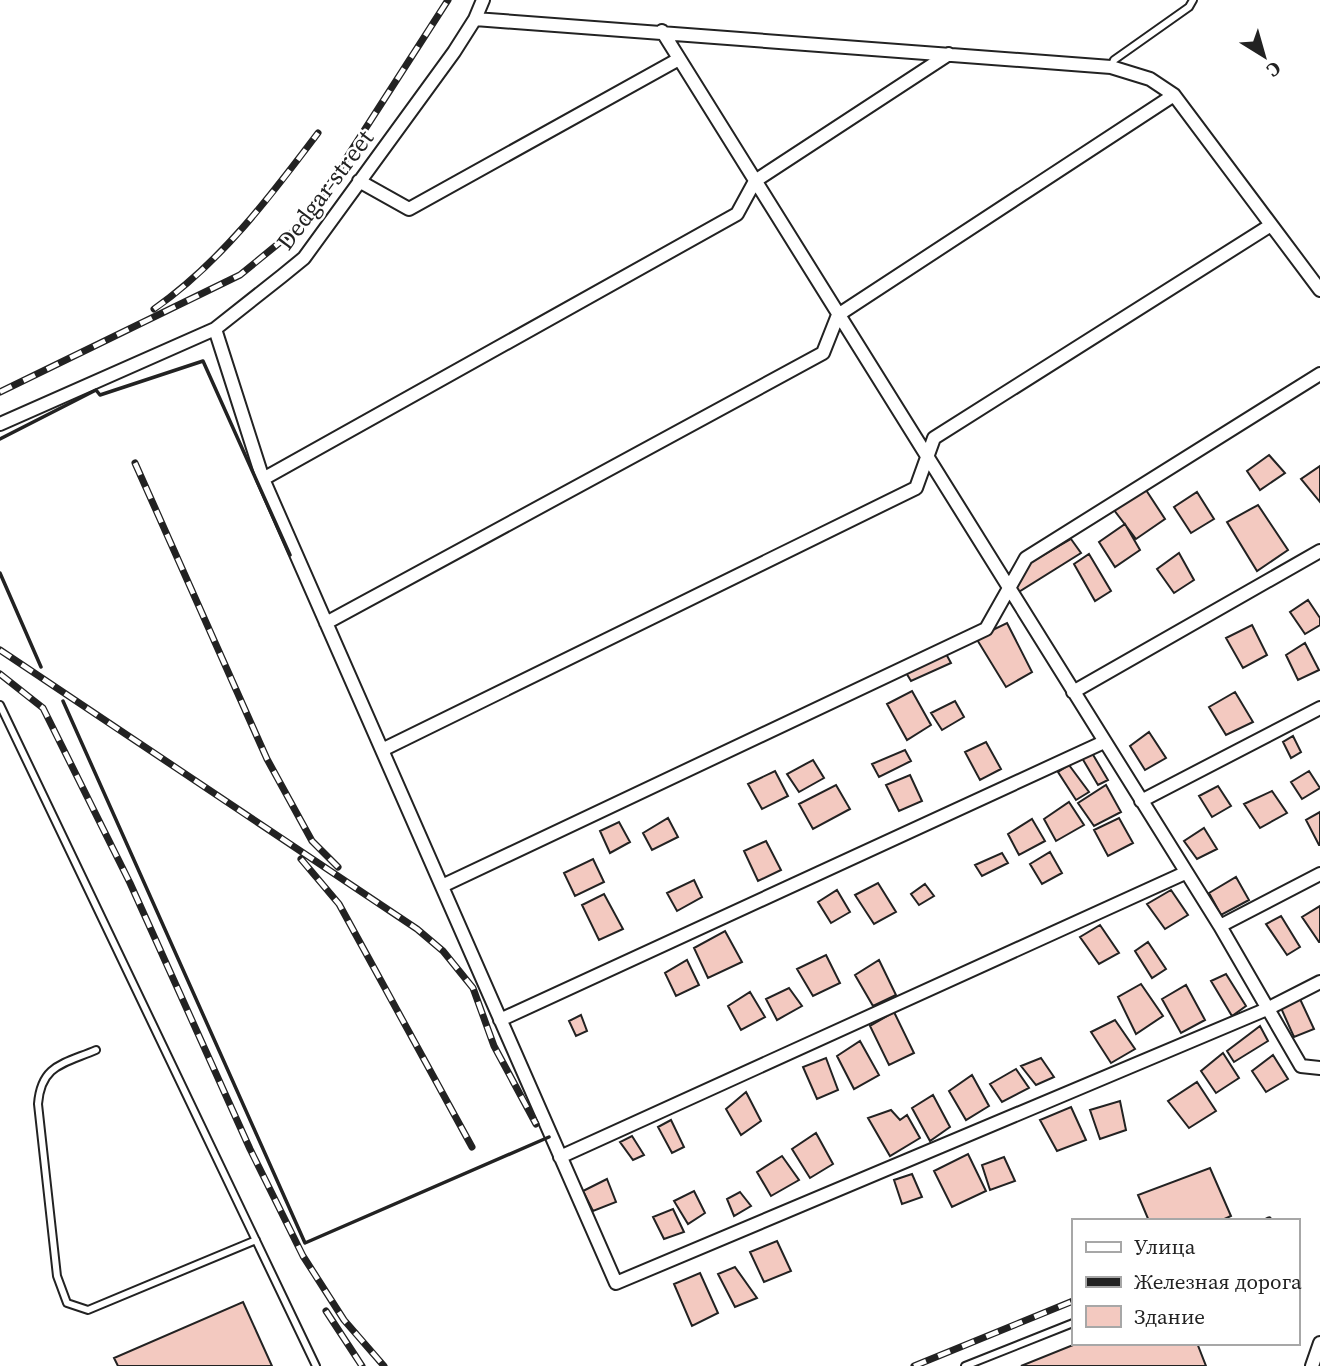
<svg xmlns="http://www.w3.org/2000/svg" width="1320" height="1366" font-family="'Source Serif 4',serif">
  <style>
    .building { fill: #f3c9c0; stroke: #222; stroke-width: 2 }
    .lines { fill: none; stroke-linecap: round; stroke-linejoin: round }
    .lane-casing { stroke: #222; stroke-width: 10 }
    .street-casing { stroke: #222; stroke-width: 16 }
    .lane { stroke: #fff; stroke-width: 6 }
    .street { stroke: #fff; stroke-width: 12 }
    .rail-casing { stroke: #222; stroke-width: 7 }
    .rail { stroke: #fff; stroke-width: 4.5; stroke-dasharray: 13; stroke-linecap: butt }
    .wall { stroke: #222; stroke-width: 3.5 }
    .labels { text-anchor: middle; stroke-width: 5; stroke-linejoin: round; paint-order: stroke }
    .street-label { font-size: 24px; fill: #222; stroke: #fff }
  </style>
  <rect width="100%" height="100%" fill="#fff"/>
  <path class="building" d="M 1269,455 L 1285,473 L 1260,490 L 1247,471 Z
    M 1320,466 L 1320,502 L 1301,479 Z
    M 1146,490 L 1165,519 L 1136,539 L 1114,510 Z
    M 1197,492 L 1214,519 L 1191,533 L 1174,507 Z
    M 1258,505 L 1288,550 L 1257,571 L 1227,522 Z
    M 1125,524 L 1140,550 L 1115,567 L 1099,542 Z
    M 1071,539 L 1081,553 L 1017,593 L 1013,585 L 1028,564 Z
    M 1179,553 L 1194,580 L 1174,593 L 1157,569 Z
    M 1089,554 L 1111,591 L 1095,601 L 1074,564 Z
    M 1308,600 L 1320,618 L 1320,625 L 1305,634 L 1290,612 Z
    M 1007,623 L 1032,672 L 1006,687 L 976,638 Z
    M 1252,625 L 1267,655 L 1243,668 L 1226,638 Z
    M 1305,643 L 1319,670 L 1298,680 L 1286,655 Z
    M 945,652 L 951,663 L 911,681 L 905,671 Z
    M 912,691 L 931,725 L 907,740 L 887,704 Z
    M 1235,692 L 1253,722 L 1226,735 L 1209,707 Z
    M 955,701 L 964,717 L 942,730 L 931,713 Z
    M 1149,732 L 1166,758 L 1145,770 L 1130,746 Z
    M 1293,736 L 1301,752 L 1291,758 L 1283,742 Z
    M 986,742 L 1001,769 L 980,780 L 965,752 Z
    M 905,750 L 911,761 L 879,777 L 872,764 Z
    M 1092,753 L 1108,780 L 1098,785 L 1082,758 Z
    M 813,760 L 824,778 L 799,792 L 787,774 Z
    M 1069,765 L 1089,792 L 1076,800 L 1058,772 Z
    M 775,771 L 788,796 L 762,809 L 748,784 Z
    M 1309,771 L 1320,788 L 1302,799 L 1291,782 Z
    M 910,775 L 922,801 L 899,811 L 886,785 Z
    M 836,785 L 850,809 L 813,829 L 799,804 Z
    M 1106,785 L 1121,812 L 1094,826 L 1078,803 Z
    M 1218,786 L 1231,806 L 1212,817 L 1199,796 Z
    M 1272,791 L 1287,813 L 1260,828 L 1244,804 Z
    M 1069,802 L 1084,825 L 1056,841 L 1044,819 Z
    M 1320,812 L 1320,845 L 1319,845 L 1306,820 Z
    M 668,818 L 678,837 L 652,850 L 643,833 Z
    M 1119,818 L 1133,843 L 1108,856 L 1094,830 Z
    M 1032,819 L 1045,841 L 1019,855 L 1008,834 Z
    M 619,822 L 630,842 L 610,853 L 600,831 Z
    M 1204,828 L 1217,849 L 1197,859 L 1184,841 Z
    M 766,841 L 781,870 L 758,881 L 744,851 Z
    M 1050,852 L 1062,873 L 1042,884 L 1030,864 Z
    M 1002,853 L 1008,863 L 982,876 L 975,865 Z
    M 593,859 L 604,882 L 575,896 L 564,873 Z
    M 1236,877 L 1249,900 L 1221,915 L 1209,893 Z
    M 694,880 L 702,897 L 677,911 L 667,893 Z
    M 878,883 L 896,912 L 874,924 L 855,895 Z
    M 925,884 L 934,896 L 919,905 L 911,894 Z
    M 837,890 L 850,912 L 831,923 L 818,902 Z
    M 1171,890 L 1188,915 L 1165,929 L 1147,904 Z
    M 604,894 L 623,929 L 599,940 L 582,905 Z
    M 1320,906 L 1320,942 L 1319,942 L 1302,917 Z
    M 1281,916 L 1300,947 L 1287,955 L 1266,924 Z
    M 1100,925 L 1119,953 L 1099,964 L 1080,937 Z
    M 725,931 L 742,962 L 708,978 L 694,948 Z
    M 1148,942 L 1166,969 L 1152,978 L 1135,951 Z
    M 826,955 L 840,983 L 813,996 L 797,969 Z
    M 687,960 L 699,985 L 676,996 L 665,973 Z
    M 879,960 L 896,995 L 873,1006 L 855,975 Z
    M 1226,974 L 1246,1006 L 1232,1016 L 1211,981 Z
    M 1141,984 L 1163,1016 L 1136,1034 L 1118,997 Z
    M 1186,985 L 1205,1020 L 1181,1033 L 1162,999 Z
    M 789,988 L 802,1006 L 777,1020 L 766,999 Z
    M 750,992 L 765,1017 L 741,1030 L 728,1006 Z
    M 1300,999 L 1314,1029 L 1294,1037 L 1281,1008 Z
    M 894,1012 L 914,1053 L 889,1065 L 870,1026 Z
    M 581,1015 L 587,1031 L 576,1036 L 569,1021 Z
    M 1115,1020 L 1135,1049 L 1111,1063 L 1091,1032 Z
    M 1260,1026 L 1268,1041 L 1234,1062 L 1227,1051 Z
    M 860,1041 L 879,1075 L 854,1089 L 837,1056 Z
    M 1223,1053 L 1239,1078 L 1216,1093 L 1201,1071 Z
    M 1273,1055 L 1288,1079 L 1266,1092 L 1252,1071 Z
    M 826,1058 L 838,1090 L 817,1099 L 803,1067 Z
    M 1041,1058 L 1054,1077 L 1036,1085 L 1021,1066 Z
    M 1016,1069 L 1029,1088 L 1002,1102 L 990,1084 Z
    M 972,1075 L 989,1106 L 966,1120 L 949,1091 Z
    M 1197,1082 L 1216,1111 L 1189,1128 L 1168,1101 Z
    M 746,1092 L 761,1121 L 741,1135 L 726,1109 Z
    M 933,1095 L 950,1127 L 930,1141 L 912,1108 Z
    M 1120,1101 L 1126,1130 L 1100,1139 L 1090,1110 Z
    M 1071,1107 L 1086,1140 L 1057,1151 L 1040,1120 Z
    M 891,1110 L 900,1120 L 907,1115 L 920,1138 L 890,1156 L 868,1118 Z
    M 671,1120 L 684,1147 L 672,1153 L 658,1127 Z
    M 816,1133 L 833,1164 L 810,1178 L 792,1149 Z
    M 632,1136 L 644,1155 L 633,1160 L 620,1142 Z
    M 968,1154 L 986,1191 L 952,1207 L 934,1171 Z
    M 782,1156 L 799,1180 L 771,1196 L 757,1172 Z
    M 1004,1157 L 1015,1181 L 990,1190 L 982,1165 Z
    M 1210,1168 L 1231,1216 L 1220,1221 L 1149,1221 L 1138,1195 Z
    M 912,1174 L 922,1197 L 902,1204 L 894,1180 Z
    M 607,1179 L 616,1202 L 593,1211 L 583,1191 Z
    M 694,1191 L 705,1213 L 688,1224 L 674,1201 Z
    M 740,1192 L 751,1206 L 734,1216 L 727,1199 Z
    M 673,1209 L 684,1232 L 664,1239 L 653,1217 Z
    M 777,1241 L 791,1271 L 764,1282 L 750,1252 Z
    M 735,1267 L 757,1298 L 735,1307 L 718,1274 Z
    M 700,1273 L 718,1313 L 692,1326 L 674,1284 Z
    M 243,1302 L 272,1366 L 118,1366 L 114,1358 Z
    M 1078,1343 L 1197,1343 L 1206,1366 L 1021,1366 Z"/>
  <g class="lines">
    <g class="lane-casing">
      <path id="lane" d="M 1111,67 L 1114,60 L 1189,7 L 1193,0
        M 0,705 L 316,1366
        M 96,1050 C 63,1064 41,1065 38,1104 L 57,1276 L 67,1303 L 88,1310 L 256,1240
        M 965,1366 L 1073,1323"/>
    </g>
    <g class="street-casing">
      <path id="street" d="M 475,19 L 1111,67 L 1150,79 L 1174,95 L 1320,290
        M 662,31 L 1220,926 L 1301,1066 L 1320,1068
        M 359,181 L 409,209 L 679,59
        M 215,329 L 263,479 L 616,1283 L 1267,1009 L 1320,982
        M 0,424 L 215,329 L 282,276 L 304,258 L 454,52 L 475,19 L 483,0
        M 263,479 L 737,214 L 755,181 L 949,54
        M 326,623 L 823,353 L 838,315 L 1174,95
        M 1073,692 L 1320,551
        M 382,750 L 916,488 L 934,438 L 1271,225
        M 1141,801 L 1320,708
        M 442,886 L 986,629 L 1026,558 L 1320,374
        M 1220,926 L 1320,874
        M 500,1020 L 1104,742
        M 560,1157 L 1185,873
        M 1312,1366 L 1320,1343"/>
    </g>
    <use href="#lane" class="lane"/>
    <use href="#street" class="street"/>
    <g class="rail-casing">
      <path id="rail" d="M 154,309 C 221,262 269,198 318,133
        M 0,392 L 240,275 L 295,230 L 331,182 L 448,0
        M 135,463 L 267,759 L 312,841 L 338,867
        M 0,650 L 417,929 L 443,951 L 473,988 L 494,1046 L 536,1124
        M 0,674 L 43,708 L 130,883 L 250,1149 L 303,1256 L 344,1320 L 384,1366
        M 301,859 L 339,904 L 472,1147
        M 1267,1221 L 1269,1220
        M 326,1311 L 362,1366
        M 914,1366 L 1073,1301"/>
    </g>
    <use href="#rail" class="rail"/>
    <path class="wall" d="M 0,439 L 96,390 L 100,395 L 203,361 L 290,555
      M 0,573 L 41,667
      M 63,701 L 305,1243 L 549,1137"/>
  </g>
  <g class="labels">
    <g class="street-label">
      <text transform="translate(325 190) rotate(-53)" y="8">Dedgar street</text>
    </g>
  </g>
  <rect x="1072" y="1219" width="228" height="126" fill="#ffffff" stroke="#a7a7a7" stroke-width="2"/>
  <rect x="1086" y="1242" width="35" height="10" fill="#ffffff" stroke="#a7a7a7" stroke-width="2"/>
  <text x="1134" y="1254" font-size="21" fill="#222222">Улица</text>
  <rect x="1086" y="1277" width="35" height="10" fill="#222222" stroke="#a7a7a7" stroke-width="2"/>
  <text x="1134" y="1289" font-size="21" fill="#222222">Железная дорога</text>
  <rect x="1086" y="1306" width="35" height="21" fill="#f3c9c0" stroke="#a7a7a7" stroke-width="2"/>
  <text x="1134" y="1324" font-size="21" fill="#222222">Здание</text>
  <g transform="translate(1264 56) rotate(143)" stroke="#ffffff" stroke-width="5" paint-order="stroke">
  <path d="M0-5L12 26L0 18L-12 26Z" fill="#222222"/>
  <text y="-10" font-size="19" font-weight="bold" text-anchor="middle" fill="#222222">С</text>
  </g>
</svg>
